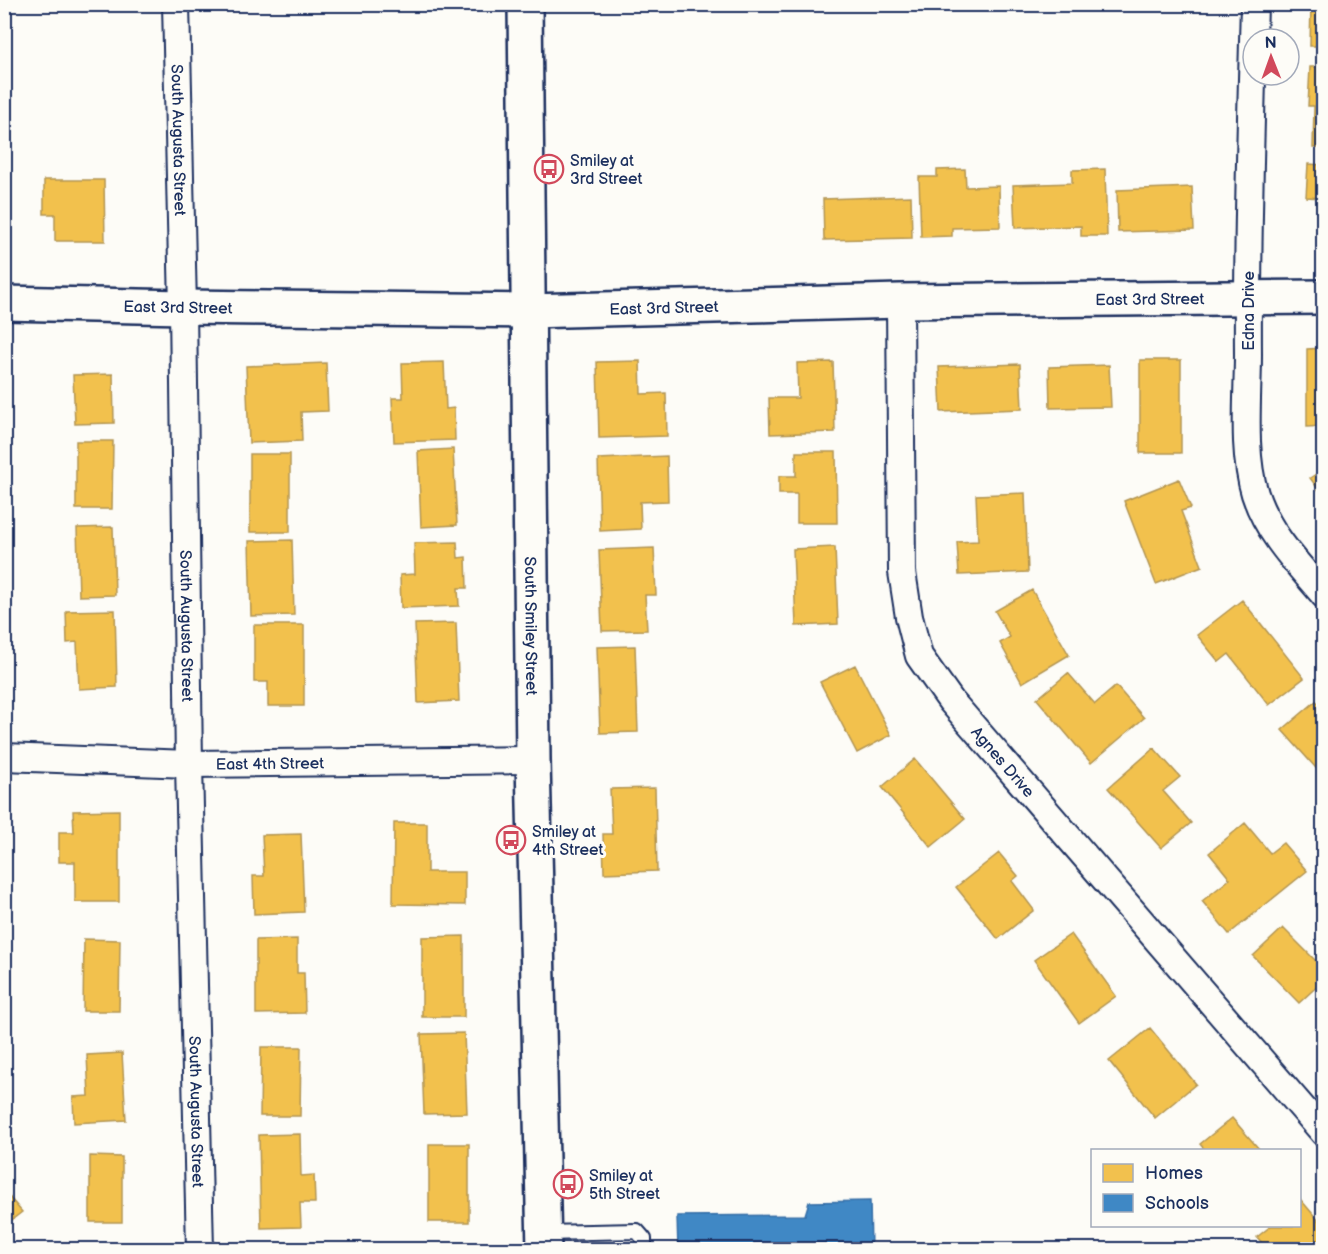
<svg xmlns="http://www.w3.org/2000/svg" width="1328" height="1254" font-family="'Balsamiq Sans',sans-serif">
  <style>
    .homes { fill: #f2c14e; stroke: #b29553; stroke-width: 1.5 }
    .schools { fill: #3f88c5; stroke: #346da6; stroke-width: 1.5 }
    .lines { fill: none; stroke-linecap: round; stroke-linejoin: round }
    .lane-casing { stroke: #1b2f5e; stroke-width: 18 }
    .street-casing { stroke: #1b2f5e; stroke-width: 30 }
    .secondary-casing { stroke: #1b2f5e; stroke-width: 38 }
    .lane { stroke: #fdfcf7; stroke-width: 14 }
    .street { stroke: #fdfcf7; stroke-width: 26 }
    .secondary { stroke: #fdfcf7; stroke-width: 33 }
    .labels { text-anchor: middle; stroke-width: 6; stroke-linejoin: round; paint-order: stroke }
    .street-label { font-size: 16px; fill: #1b2f5e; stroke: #fdfcf7 }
    .poi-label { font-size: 16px; fill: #1b2f5e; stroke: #fdfcf7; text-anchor: start }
  </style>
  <rect width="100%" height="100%" fill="#fdfcf7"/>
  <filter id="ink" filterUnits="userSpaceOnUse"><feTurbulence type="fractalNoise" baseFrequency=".0167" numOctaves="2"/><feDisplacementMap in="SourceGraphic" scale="12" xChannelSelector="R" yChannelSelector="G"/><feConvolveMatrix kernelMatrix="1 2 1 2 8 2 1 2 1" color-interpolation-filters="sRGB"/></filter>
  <g filter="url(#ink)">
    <path class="homes" d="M 1311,4 L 1324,4 L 1324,46 L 1310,46 Z
      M 1310,67 L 1324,67 L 1324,148 L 1313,148 L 1314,106 L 1308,106 Z
      M 1308,164 L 1324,165 L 1324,198 L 1306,197 Z
      M 965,169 L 966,187 L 999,186 L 1000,227 L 952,228 L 952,236 L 921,237 L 919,177 L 937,177 L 937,170 Z
      M 1105,169 L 1107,236 L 1081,236 L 1081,226 L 1015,228 L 1013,185 L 1072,183 L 1072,170 Z
      M 44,180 L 104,180 L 105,241 L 55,241 L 55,214 L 44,214 Z
      M 1192,187 L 1194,230 L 1118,232 L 1117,190 Z
      M 911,196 L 912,238 L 824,240 L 823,199 Z
      M 1324,348 L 1324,426 L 1307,427 L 1307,349 Z
      M 1140,360 L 1181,360 L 1181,453 L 1140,453 Z
      M 640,361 L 641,394 L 666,393 L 667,436 L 599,438 L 597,362 Z
      M 444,362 L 446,409 L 454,408 L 455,440 L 394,442 L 392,398 L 403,398 L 402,363 Z
      M 833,362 L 835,432 L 770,434 L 769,398 L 798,398 L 797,363 Z
      M 326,363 L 328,411 L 301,412 L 302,441 L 249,443 L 246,366 Z
      M 1020,364 L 1022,409 L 941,412 L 939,367 Z
      M 1109,365 L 1111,407 L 1050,408 L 1049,367 Z
      M 113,374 L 114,423 L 75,424 L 73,375 Z
      M 76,441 L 113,441 L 112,509 L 76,509 Z
      M 453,449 L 457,525 L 421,527 L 418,451 Z
      M 796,452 L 836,452 L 837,523 L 797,523 L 797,494 L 779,494 L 779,476 L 796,476 Z
      M 250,454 L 290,454 L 290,532 L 250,532 Z
      M 667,456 L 668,501 L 640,502 L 641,529 L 600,531 L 598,459 Z
      M 1324,469 L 1324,497 L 1310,478 Z
      M 1179,479 L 1191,508 L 1181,511 L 1202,566 L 1156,584 L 1124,501 Z
      M 1025,493 L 1028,572 L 959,575 L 957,542 L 978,541 L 976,495 Z
      M 113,527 L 115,595 L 79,596 L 77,528 Z
      M 292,540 L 294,615 L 251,616 L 249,541 Z
      M 457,542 L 458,558 L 466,557 L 467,588 L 458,588 L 459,606 L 401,608 L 400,575 L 415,574 L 414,543 Z
      M 835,547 L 838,624 L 796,626 L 793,549 Z
      M 654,548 L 656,595 L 645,595 L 647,630 L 602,631 L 599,550 Z
      M 1032,590 L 1069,655 L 1022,683 L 1000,643 L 1010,637 L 995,611 Z
      M 1242,600 L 1304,678 L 1269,705 L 1229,654 L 1219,662 L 1197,635 Z
      M 115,610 L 117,687 L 79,689 L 77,642 L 67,643 L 66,611 Z
      M 456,623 L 459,701 L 418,703 L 415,624 Z
      M 254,625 L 304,625 L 304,706 L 268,706 L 268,682 L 254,682 Z
      M 635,646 L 638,732 L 600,733 L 597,647 Z
      M 855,665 L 891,735 L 857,753 L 820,682 Z
      M 1068,673 L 1095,704 L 1116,686 L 1144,718 L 1091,763 L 1037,699 Z
      M 1316,701 L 1324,709 L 1324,777 L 1282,730 Z
      M 1154,748 L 1180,777 L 1163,791 L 1191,823 L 1161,848 L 1108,788 Z
      M 915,759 L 965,819 L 931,847 L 882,787 Z
      M 655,788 L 657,871 L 604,873 L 603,834 L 612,834 L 610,789 Z
      M 119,810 L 119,902 L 75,902 L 75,862 L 59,862 L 59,832 L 74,832 L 73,811 Z
      M 394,823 L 427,823 L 427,872 L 465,872 L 465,905 L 393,904 Z
      M 1245,823 L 1270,853 L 1283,843 L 1307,871 L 1229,934 L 1202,901 L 1230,879 L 1209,853 Z
      M 301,834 L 304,912 L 254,914 L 253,876 L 264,876 L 262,835 Z
      M 999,853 L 1018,876 L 1012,881 L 1034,910 L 998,939 L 956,887 Z
      M 1283,928 L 1324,969 L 1324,980 L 1299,1003 L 1253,956 Z
      M 1071,934 L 1116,996 L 1079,1023 L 1034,960 Z
      M 464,936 L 464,1017 L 422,1017 L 422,937 Z
      M 84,939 L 120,940 L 119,1011 L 83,1011 Z
      M 297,939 L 297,973 L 304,973 L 305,1013 L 256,1014 L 256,940 Z
      M 1324,1026 L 1324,1040 L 1317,1031 Z
      M 1150,1028 L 1196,1084 L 1155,1118 L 1109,1061 Z
      M 464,1033 L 467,1113 L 424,1114 L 421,1034 Z
      M 261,1047 L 301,1047 L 300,1116 L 260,1116 Z
      M 122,1053 L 126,1120 L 74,1123 L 73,1097 L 89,1096 L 87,1055 Z
      M 1232,1118 L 1260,1150 L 1205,1150 L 1200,1144 Z
      M 300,1134 L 301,1176 L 314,1175 L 315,1203 L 300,1203 L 301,1227 L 261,1228 L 259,1135 Z
      M 429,1144 L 469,1144 L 469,1222 L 429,1222 Z
      M 90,1156 L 122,1157 L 122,1222 L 90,1222 Z
      M 4,1191 L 22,1212 L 4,1226 Z
      M 1301,1200 L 1324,1227 L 1324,1250 L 1268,1250 L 1257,1237 L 1271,1226 L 1300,1226 Z"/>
    <path class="schools" d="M 870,1201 L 871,1250 L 678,1250 L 677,1216 L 805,1215 L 809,1202 Z"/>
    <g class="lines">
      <g class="lane-casing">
        <path id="lane" d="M 544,1233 L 637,1231 L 644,1239 L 644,1250"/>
      </g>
      <g class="street-casing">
        <g id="street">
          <path id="s1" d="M 176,4 L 183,307 L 189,764 L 200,1250"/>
          <path d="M 1254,4 C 1251,121 1247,238 1248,354 C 1248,398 1242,452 1255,494 C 1268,534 1297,563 1324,595"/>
          <path id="s2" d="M 900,301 L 902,572 L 909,617 L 919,656 L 951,701 L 1324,1133"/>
          <path id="s3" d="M 4,757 L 189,764 L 533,760"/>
        </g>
      </g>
      <g class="secondary-casing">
        <g id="secondary">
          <path id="s4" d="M 525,4 L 533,760 L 544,1250"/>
          <path id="s5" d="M 4,303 L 183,307 L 528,311 L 900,301 L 1324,297"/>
        </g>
      </g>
      <use href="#lane" class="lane"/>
      <use href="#street" class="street"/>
      <use href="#secondary" class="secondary"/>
    </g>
  </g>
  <defs>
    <g id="bus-ring" transform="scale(1.5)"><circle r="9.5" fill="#fdfcf7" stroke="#d1495b" stroke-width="1.5"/><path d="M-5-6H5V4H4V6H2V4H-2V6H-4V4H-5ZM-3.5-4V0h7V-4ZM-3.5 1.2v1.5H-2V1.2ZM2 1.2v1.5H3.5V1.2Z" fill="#d1495b"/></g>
  </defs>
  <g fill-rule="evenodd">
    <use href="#bus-ring" x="549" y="169"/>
    <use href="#bus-ring" x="511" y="840"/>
    <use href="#bus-ring" x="568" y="1184"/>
  </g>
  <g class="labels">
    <g class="street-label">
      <text dy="6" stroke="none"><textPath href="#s1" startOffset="136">South Augusta Street</textPath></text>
      <text dy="6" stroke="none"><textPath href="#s5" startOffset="1146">East 3rd Street</textPath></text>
      <text dy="6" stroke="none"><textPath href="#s5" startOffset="174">East 3rd Street</textPath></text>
      <text dy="6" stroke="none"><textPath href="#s5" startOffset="660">East 3rd Street</textPath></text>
      <text transform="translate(1248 311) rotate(-90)" y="6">Edna Drive</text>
      <text dy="6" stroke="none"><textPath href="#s1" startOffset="622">South Augusta Street</textPath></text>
      <text dy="6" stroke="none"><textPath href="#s4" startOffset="622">South Smiley Street</textPath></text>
      <text dy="6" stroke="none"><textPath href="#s2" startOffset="492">Agnes Drive</textPath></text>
      <text dy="6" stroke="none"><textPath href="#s3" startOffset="266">East 4th Street</textPath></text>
      <text dy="6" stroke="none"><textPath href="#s1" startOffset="1108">South Augusta Street</textPath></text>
    </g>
    <g class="poi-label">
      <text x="570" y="166">Smiley at<tspan x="570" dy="18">3rd Street</tspan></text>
      <text x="532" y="837">Smiley at<tspan x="532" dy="18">4th Street</tspan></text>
      <text x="589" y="1181">Smiley at<tspan x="589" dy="18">5th Street</tspan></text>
    </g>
  </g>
  <rect width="1328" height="1254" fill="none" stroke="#fdfcf7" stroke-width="24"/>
  <rect x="12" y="12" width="1304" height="1230" fill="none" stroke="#1b2f5e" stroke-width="2" filter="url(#ink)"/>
  <rect x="1091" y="1149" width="210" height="78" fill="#fdfcf7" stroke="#a3aaba" stroke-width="1.5"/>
  <rect x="1103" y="1164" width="30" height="18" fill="#f2c14e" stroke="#a3aaba" stroke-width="1.5"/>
  <text x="1145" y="1179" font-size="18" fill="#1b2f5e">Homes</text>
  <rect x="1103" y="1194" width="30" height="18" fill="#3f88c5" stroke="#a3aaba" stroke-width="1.5"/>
  <text x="1145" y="1209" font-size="18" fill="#1b2f5e">Schools</text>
  <g transform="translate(1271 57) rotate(359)"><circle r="28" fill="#fdfcf7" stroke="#a3aaba" stroke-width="1.5"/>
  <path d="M0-4.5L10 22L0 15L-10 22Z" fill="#d1495b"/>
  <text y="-9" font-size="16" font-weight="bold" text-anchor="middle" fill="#1b2f5e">N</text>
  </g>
</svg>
